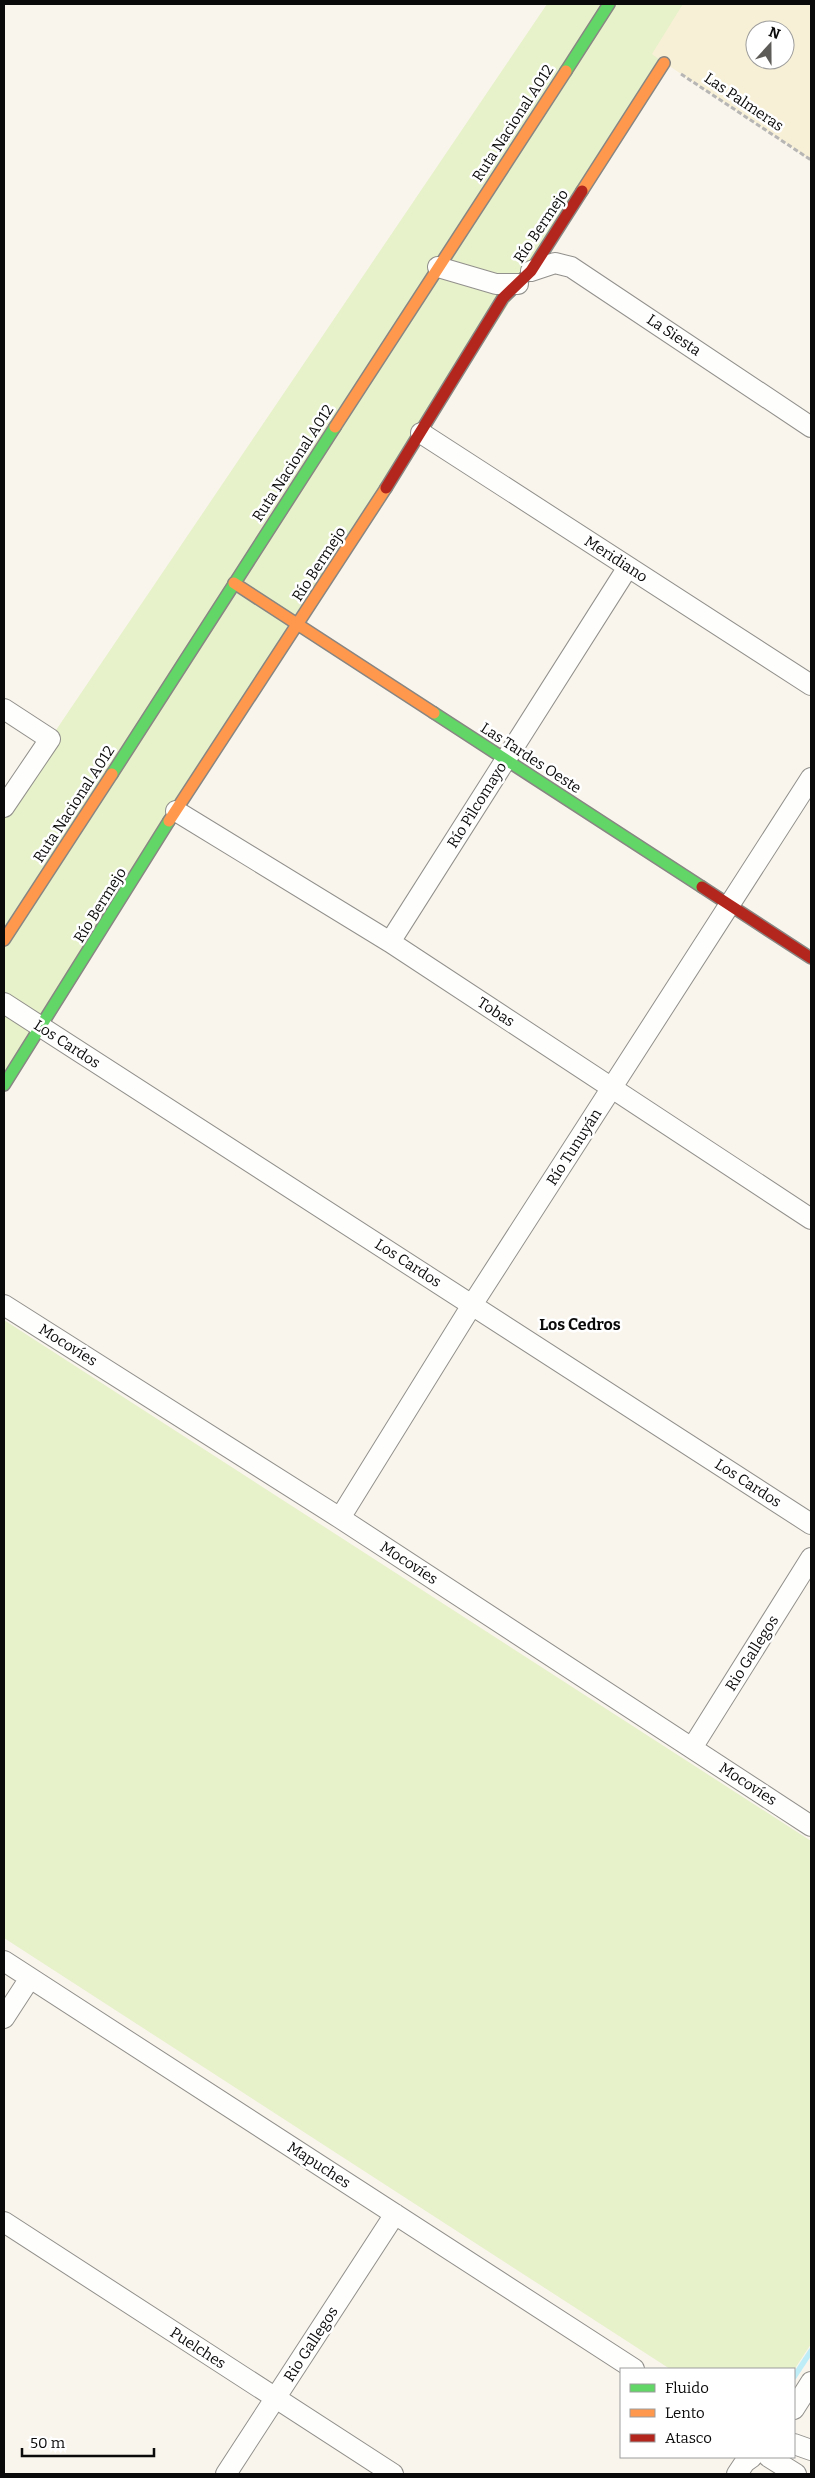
<svg xmlns="http://www.w3.org/2000/svg" width="815" height="2478" font-family="Bitter,serif">
  <style>
    .farmland { fill: #f8f0d6; fill-rule: evenodd }
    .green { fill: #e7f1ca }
    .lines { fill: none; stroke-linecap: round; stroke-linejoin: round }
    .stream { stroke: #beedf8; stroke-width: 5.5 }
    .street-casing { stroke: #92908c; stroke-width: 22 }
    .fast-casing { stroke: #888683; stroke-width: 14 }
    .slow-casing { stroke: #888683; stroke-width: 14 }
    .jam-casing { stroke: #888683; stroke-width: 14 }
    .path { stroke: #b7b6b5; stroke-width: 3; stroke-dasharray: 5 2.5; stroke-linecap: butt }
    .street { stroke: #fefefc; stroke-width: 20 }
    .fast { stroke: #63d668; stroke-width: 11 }
    .slow { stroke: #ff974d; stroke-width: 11 }
    .jam { stroke: #b3261e; stroke-width: 11 }
    .labels { text-anchor: middle; stroke-width: 5; stroke-linejoin: round; paint-order: stroke }
    .street-label { font-size: 15px; fill: #0a0a0a; stroke: #fff }
    .neighbourhood-label { font-size: 16px; font-weight: bold; fill: #0a0a0a; stroke: #fff }
  </style>
  <rect width="100%" height="100%" fill="#f9f5ed"/>
  <path class="farmland" d="M 609,4 L 811,4 L 811,160 L 651,54 ZM 755,30 L 785,30 L 785,60 L 755,60 Z"/>
  <path class="green" d="M 547,4 L 683,4 L 652,54 L 664,63 L 4,1085 L 4,807 Z
    M 4,1320 L 811,1841 L 811,2344 L 794,2370 L 670,2369 L 4,1938 Z"/>
  <g class="lines">
    <path class="stream" d="M 794,2377 L 811,2351"/>
    <g class="street-casing">
      <path id="street" d="M 438,267 L 496,284 L 518,284
        M 531,271 L 555,263 L 571,267 L 811,427
        M 421,433 L 811,685
        M 4,709 L 50,739 L 4,807
        M 176,811 L 390,942 L 811,1219
        M 390,942 L 628,567
        M 4,1003 L 811,1524
        M 4,1305 L 340,1518 L 811,1826
        M 340,1518 L 472,1305 L 811,778
        M 692,1748 L 811,1558
        M 4,1961 L 634,2369
        M 4,2018 L 30,1978
        M 4,2222 L 393,2474
        M 794,2409 L 811,2382
        M 794,2444 L 811,2450
        M 769,2457 L 796,2474
        M 226,2474 L 395,2214
        M 737,2474 L 745,2462 L 752,2457"/>
    </g>
    <g class="fast-casing">
      <path id="fast" d="M 566,71 L 609,4
        M 434,713 L 702,887
        M 112,774 L 335,427
        M 4,1085 L 169,821"/>
    </g>
    <g class="slow-casing">
      <path id="slow" d="M 582,191 L 664,63
        M 335,427 L 566,71
        M 234,583 L 434,713
        M 169,821 L 386,488
        M 4,940 L 112,774"/>
    </g>
    <g class="jam-casing">
      <path id="jam" d="M 386,488 L 503,298 L 531,271 L 582,191
        M 702,887 L 811,958"/>
    </g>
    <path class="path" d="M 681,74 L 811,160"/>
    <use href="#street" class="street"/>
    <use href="#fast" class="fast"/>
    <use href="#slow" class="slow"/>
    <use href="#jam" class="jam"/>
  </g>
  <g class="labels">
    <g class="street-label">
      <text transform="translate(744 102) rotate(34)" y="5">Las Palmeras</text>
      <text transform="translate(513 123) rotate(-57)" y="5">Ruta Nacional A012</text>
      <text transform="translate(541 226) rotate(-56)" y="5">Río Bermejo</text>
      <text transform="translate(674 335) rotate(34)" y="5">La Siesta</text>
      <text transform="translate(293 463) rotate(-57)" y="5">Ruta Nacional A012</text>
      <text transform="translate(616 559) rotate(33)" y="5">Meridiano</text>
      <text transform="translate(319 564) rotate(-57)" y="5">Río Bermejo</text>
      <text transform="translate(531 758) rotate(33)" y="5">Las Tardes Oeste</text>
      <text transform="translate(74 804) rotate(-57)" y="5">Ruta Nacional A012</text>
      <text transform="translate(477 805) rotate(-58)" y="5">Río Pilcomayo</text>
      <text transform="translate(100 905) rotate(-58)" y="5">Río Bermejo</text>
      <text transform="translate(496 1012) rotate(33)" y="5">Tobas</text>
      <text transform="translate(67 1044) rotate(33)" y="5">Los Cardos</text>
      <text transform="translate(574 1147) rotate(-57)" y="5">Río Tunuyán</text>
      <text transform="translate(408 1263) rotate(33)" y="5">Los Cardos</text>
      <text transform="translate(68 1345) rotate(32)" y="5">Mocovíes</text>
      <text transform="translate(748 1483) rotate(33)" y="5">Los Cardos</text>
      <text transform="translate(409 1563) rotate(33)" y="5">Mocovíes</text>
      <text transform="translate(752 1653) rotate(-58)" y="5">Rio Gallegos</text>
      <text transform="translate(748 1784) rotate(33)" y="5">Mocovíes</text>
      <text transform="translate(319 2165) rotate(33)" y="5">Mapuches</text>
      <text transform="translate(311 2344) rotate(-57)" y="5">Rio Gallegos</text>
      <text transform="translate(198 2348) rotate(33)" y="5">Puelches</text>
    </g>
    <g class="neighbourhood-label">
      <text x="580" y="1330">Los Cedros</text>
    </g>
  </g>
  <rect width="815" height="2478" fill="none" stroke="#0a0a0a" stroke-width="10"/>
  <rect x="620" y="2368" width="175" height="90" fill="#ffffff" stroke="#9d9d9d"/>
  <rect x="630" y="2384" width="25" height="8" fill="#63d668" stroke="#9d9d9d"/>
  <text x="665" y="2393" font-size="15" fill="#0a0a0a">Fluido</text>
  <rect x="630" y="2409" width="25" height="8" fill="#ff974d" stroke="#9d9d9d"/>
  <text x="665" y="2418" font-size="15" fill="#0a0a0a">Lento</text>
  <rect x="630" y="2434" width="25" height="8" fill="#b3261e" stroke="#9d9d9d"/>
  <text x="665" y="2443" font-size="15" fill="#0a0a0a">Atasco</text>
  <g transform="translate(770 45) rotate(21)"><circle r="24" fill="#ffffff" stroke="#9d9d9d"/>
  <path d="M0-4L9 19L0 12L-9 19Z" fill="#5e5c59"/>
  <text y="-8" font-size="14" font-weight="bold" text-anchor="middle" fill="#0a0a0a">N</text>
  </g>
  <path d="M22 2448v8h132v-8" fill="none" stroke="#0a0a0a" stroke-width="2.5"/>
  <text x="30" y="2448" font-size="15" fill="#0a0a0a" stroke="#ffffff" stroke-width="4" paint-order="stroke">50 m</text>
</svg>
